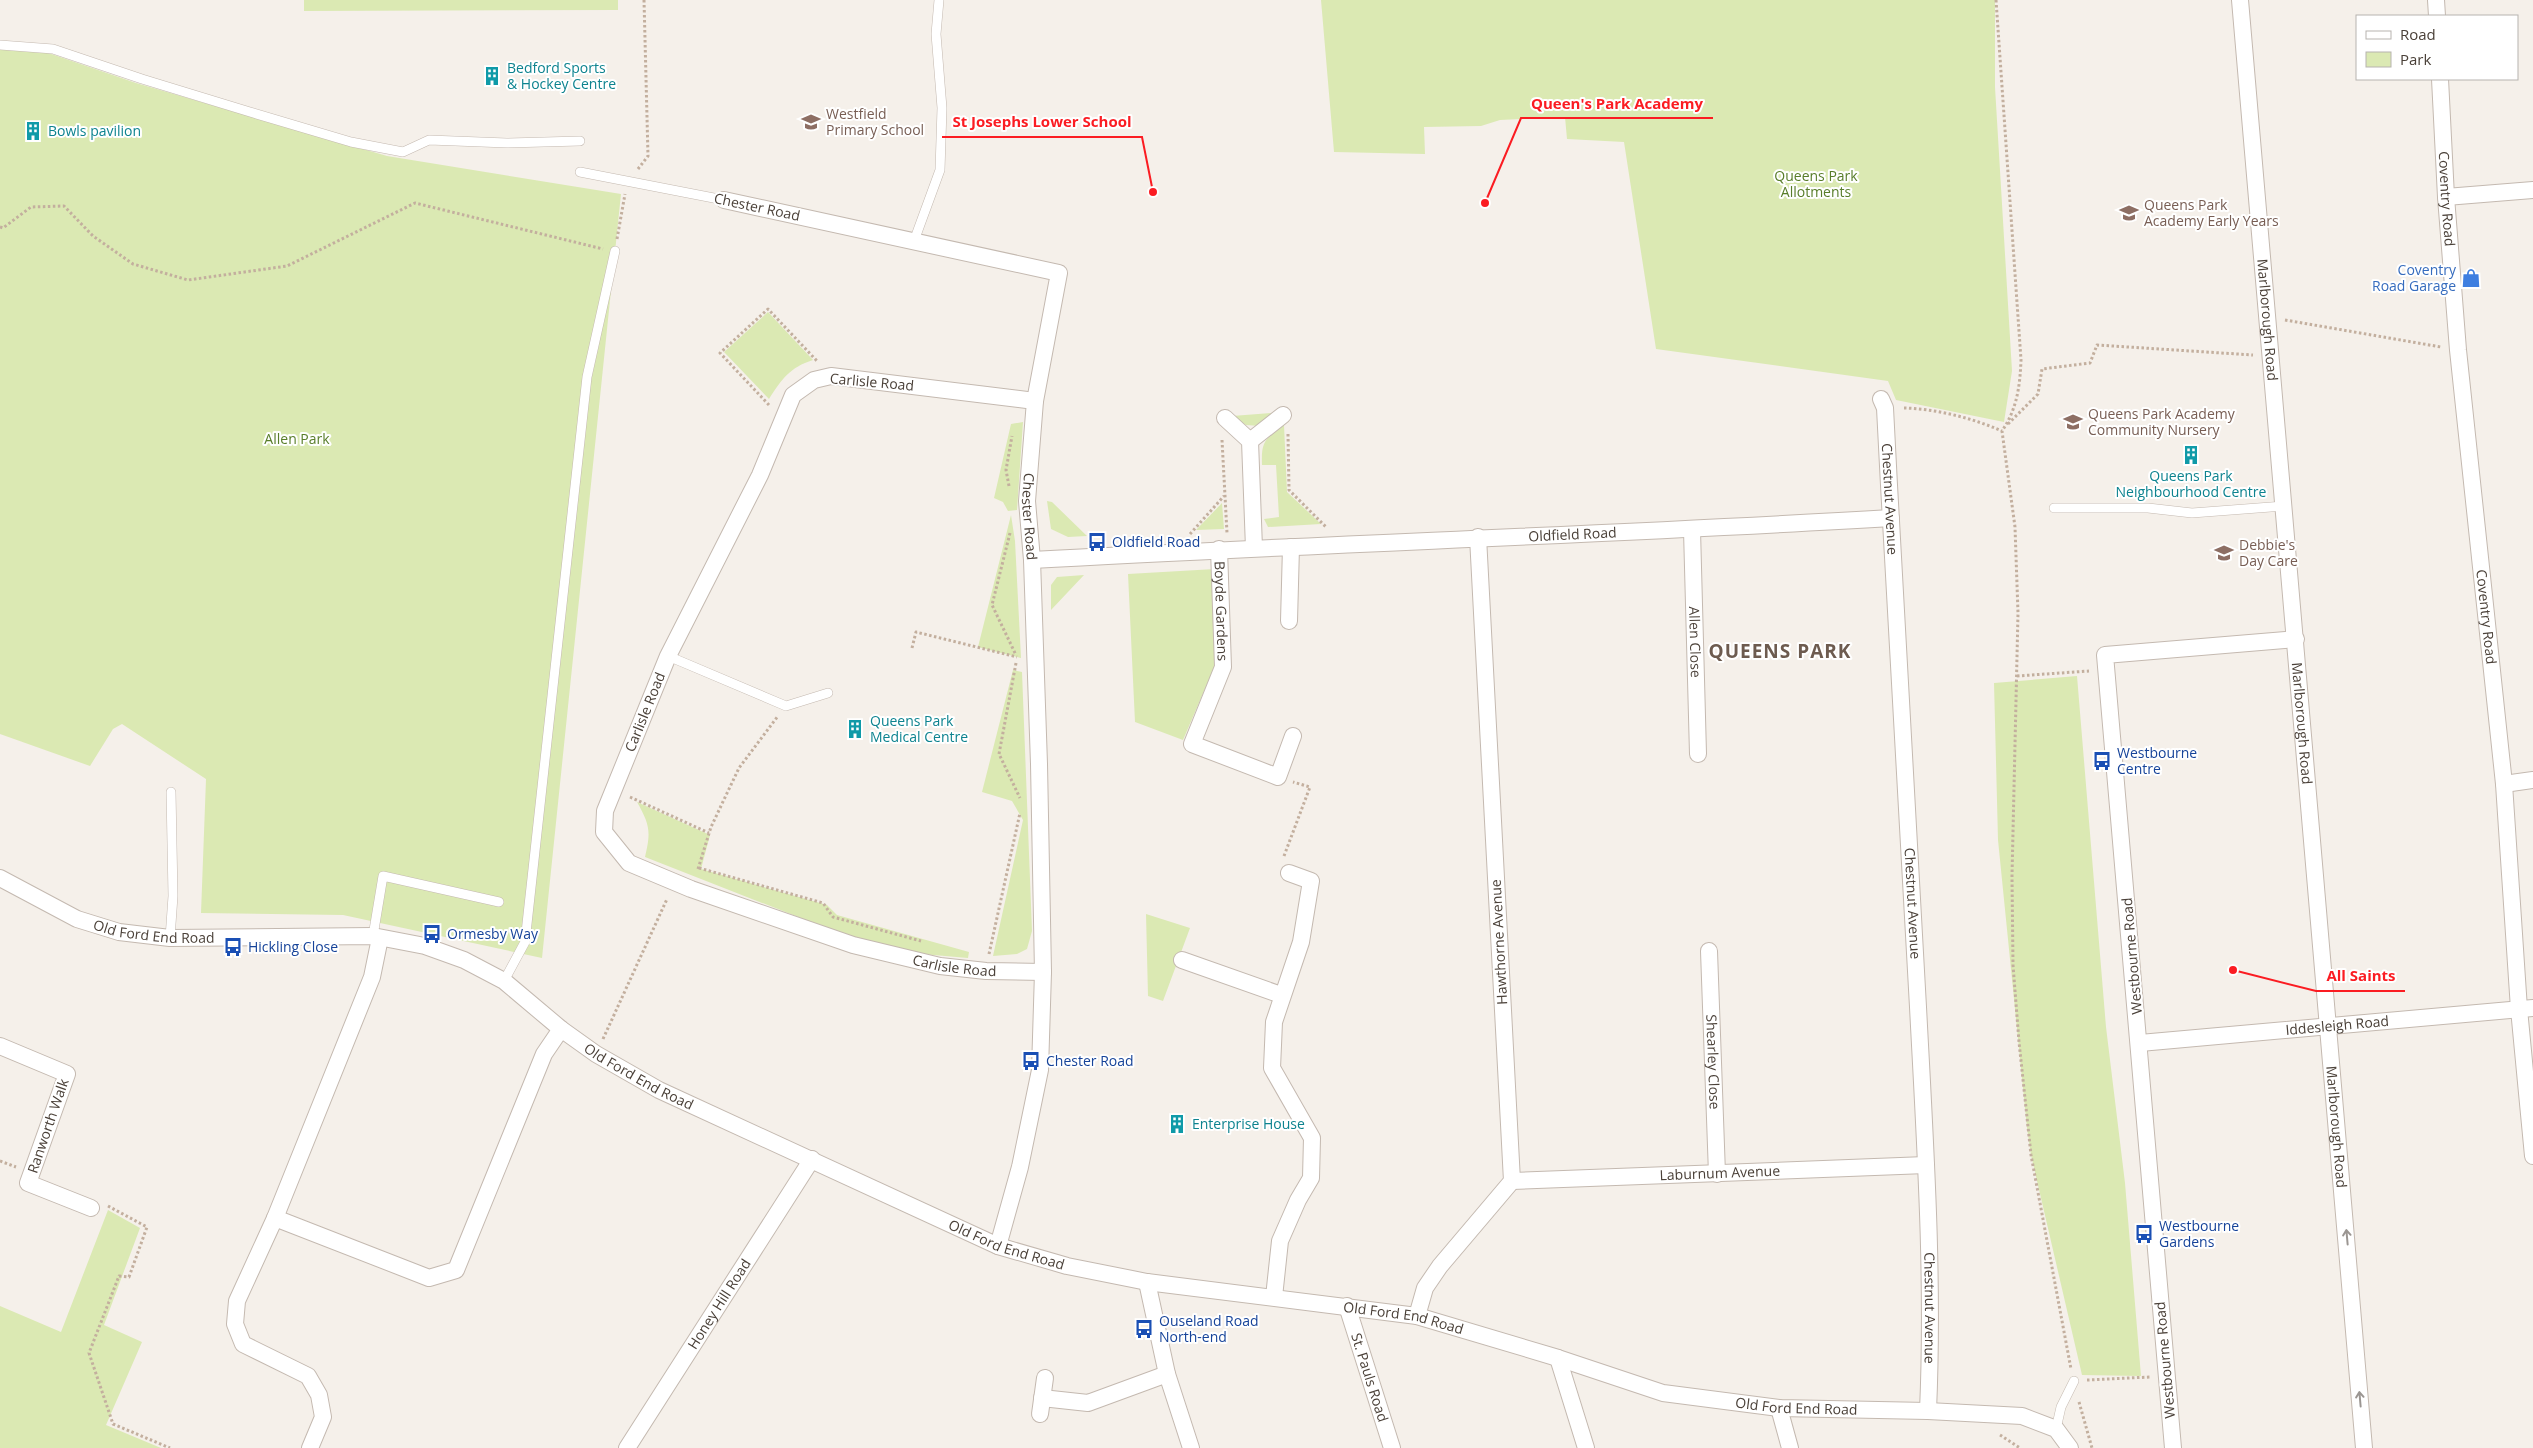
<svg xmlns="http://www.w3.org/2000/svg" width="2533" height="1448" font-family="'Open Sans',sans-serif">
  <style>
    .green { fill: #dbe9b3 }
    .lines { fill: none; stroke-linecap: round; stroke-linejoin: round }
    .lane-casing { stroke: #c4b9b0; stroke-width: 10 }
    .street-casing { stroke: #c4b9b0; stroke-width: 18 }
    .path { stroke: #c3af9e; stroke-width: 3; stroke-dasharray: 2.5 2.5; stroke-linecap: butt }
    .lane { stroke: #fff; stroke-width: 9 }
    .street { stroke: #fff; stroke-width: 16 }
    .oneway { stroke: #9b9692 }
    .labels { text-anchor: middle; stroke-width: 4; stroke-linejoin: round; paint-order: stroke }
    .culture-label { font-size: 14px; fill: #0d838f; stroke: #fff; text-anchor: start }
    .education-label { font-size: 14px; fill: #785e54; stroke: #fff; text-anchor: start }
    .park-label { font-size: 14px; fill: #587d2a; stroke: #fff }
    .street-label { font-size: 14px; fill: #4a4038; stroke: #fff }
    .shop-label { font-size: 14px; fill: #366cbe; stroke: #fff; text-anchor: end }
    .transit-label { font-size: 14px; fill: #164399; stroke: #fff; text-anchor: start }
    .district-label { font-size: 19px; font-weight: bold; letter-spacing: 1px; fill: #6d5b4f; stroke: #fff }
    .leader { fill: none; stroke: #fb1c22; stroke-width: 2 }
    .callout-dot { fill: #fb1c22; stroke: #fff; stroke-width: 2 }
    .callout-label { font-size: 15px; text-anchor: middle; font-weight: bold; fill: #fb1c22; stroke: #fff; stroke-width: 4; stroke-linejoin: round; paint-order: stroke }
  </style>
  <rect width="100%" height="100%" fill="#f5f0ea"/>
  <path class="green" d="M 304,0 L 618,0 L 618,10 L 304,11 Z
    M 1321,0 L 1995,0 L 1995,87 L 2012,371 L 2004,422 L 1896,400 L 1888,381 L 1656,349 L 1624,142 L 1567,139 L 1565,117 L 1500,120 L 1481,126 L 1424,127 L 1425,154 L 1334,152 Z
    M 0,42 L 25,45 L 136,83 L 387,156 L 621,194 L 542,958 L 343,915 L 201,913 L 206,779 L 122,724 L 113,729 L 90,766 L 0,734 Z
    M 768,312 L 813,360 C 790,367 781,380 769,399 L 724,352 Z
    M 1271,413 L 1274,415 L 1260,426 L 1246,425 L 1232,416 Z
    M 1023,422 L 1017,510 L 1008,511 L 1003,502 L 994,498 L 1011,424 Z
    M 1284,425 L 1287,492 L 1321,524 L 1268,527 L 1264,519 L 1279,517 L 1276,465 L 1262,465 C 1261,441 1265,439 1284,425 Z
    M 1047,501 L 1052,502 L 1087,536 L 1068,537 L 1051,529 Z
    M 1222,503 L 1224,529 L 1196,530 Z
    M 1011,515 L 1015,541 L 1021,658 L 978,647 Z
    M 1215,569 L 1216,663 L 1183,740 L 1135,722 L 1128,574 Z
    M 1084,575 L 1051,610 L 1051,585 L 1057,577 Z
    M 1013,670 L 1022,672 L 1032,931 L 1027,949 L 1017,954 L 993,956 L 1023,820 L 1012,801 L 982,792 Z
    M 2077,676 L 2106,1027 L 2125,1183 L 2141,1376 L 2082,1375 L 2031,1155 L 2027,1128 L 1998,840 L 1994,683 Z
    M 637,802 L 710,835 L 701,869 L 827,905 L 837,915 L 969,952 L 968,958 L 922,954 L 867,944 L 645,857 C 651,832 650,825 637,802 Z
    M 1146,914 L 1190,928 L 1163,1001 L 1148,996 Z
    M 108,1210 L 140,1228 L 104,1325 L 142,1342 L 106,1425 L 161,1448 L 0,1448 L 0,1306 L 61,1332 Z"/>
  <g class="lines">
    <g class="lane-casing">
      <path id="lane" d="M 0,45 L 53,49 L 142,79 L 250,112 L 351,142 L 403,152 L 429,140 L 507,143 L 580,141
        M 580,172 L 724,200
        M 914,241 L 940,170 L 942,108 L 936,34 L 939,0
        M 2054,508 L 2148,508 L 2192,513 L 2284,506
        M 668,656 L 786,706 L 828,693
        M 373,936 L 383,876 L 499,902
        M 170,938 L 173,896 L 171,792
        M 504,981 L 525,942 L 587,377 L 615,251
        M 2056,1429 L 2061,1407 L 2074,1381"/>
    </g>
    <g class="street-casing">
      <g id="street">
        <path id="s1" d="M 2240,0 L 2364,1448"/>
        <path d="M 2436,0 L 2437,16"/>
        <path id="s2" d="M 2440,79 L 2446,197 L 2458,350 L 2504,784 L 2519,1009 L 2533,1156"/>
        <path d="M 2446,197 L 2533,190"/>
        <path id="s3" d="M 724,200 L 1059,273 L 1035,401 L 1027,501 L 1032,560 L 1039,764 L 1043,972 L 1040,1070 L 1020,1167 L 998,1246"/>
        <path id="s4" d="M 1881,399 L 1885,408 C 1895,608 1908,808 1918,1007 C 1925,1142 1934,1276 1928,1411"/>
        <path id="s5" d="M 1035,401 L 831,376 L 814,380 L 793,395 L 760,475 L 668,656 L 605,811 L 604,832 L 629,863 L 691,889 L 853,945 L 940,966 L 986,971 L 1043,972"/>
        <path d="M 1225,418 L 1250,441 L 1254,548"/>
        <path d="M 1250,441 L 1283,415"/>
        <path id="s6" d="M 1692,530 L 1698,754"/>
        <path id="s7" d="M 1219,549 L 1223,667 L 1192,744 L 1278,777 L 1293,736"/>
        <path id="s8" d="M 1032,560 C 1318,544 1605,535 1891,518"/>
        <path d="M 1289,621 L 1291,547"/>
        <path d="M 2504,784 L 2533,780"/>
        <path id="s9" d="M 0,878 L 77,919 L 119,932 L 170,938 L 373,936 L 425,946 L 464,960 L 504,981 L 561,1029 L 596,1054 L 659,1090 L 998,1246 L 1067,1266 L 1147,1282 L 1417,1316 L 1558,1358 L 1663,1393 L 1779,1408 L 1928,1411 L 2022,1416 L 2056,1429 L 2070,1448"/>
        <path id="s10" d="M 1709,951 L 1717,1174"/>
        <path d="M 1182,960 L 1281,995"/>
        <path id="s11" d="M 2140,1043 L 2533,1008"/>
        <path d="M 0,1046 L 67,1074 L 28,1183 L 91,1208"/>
        <path id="s12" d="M 1512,1181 L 1926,1165"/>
        <path d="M 275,1218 L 429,1278 L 456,1270 L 544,1054 L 561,1029"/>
        <path d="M 1147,1282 L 1167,1374 L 1191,1448"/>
        <path d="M 1274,1297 L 1280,1241 L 1298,1200 L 1311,1178 L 1312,1138 L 1272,1068 L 1274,1022 L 1301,942 L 1311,881 L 1289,873"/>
        <path id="s13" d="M 1347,1306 L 1392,1448"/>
        <path d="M 1417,1316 L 1425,1288 L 1440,1266 L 1512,1181 L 1478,537"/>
        <path d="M 1558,1358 L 1586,1448"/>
        <path d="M 1042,1398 L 1088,1403 L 1167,1374"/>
        <path d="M 1779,1408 L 1790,1448"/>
        <path d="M 1040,1414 L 1045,1378"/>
        <path d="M 310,1448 L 323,1417 L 319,1395 L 308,1376 L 243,1344 L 235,1324 L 237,1301 L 275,1218 L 372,977 L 380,938"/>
        <path id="s14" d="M 627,1448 L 812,1159"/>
        <path d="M 2173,1448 L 2105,655 L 2296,639"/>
      </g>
    </g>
    <path class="path" d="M 1996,0 L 2021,360 C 2020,386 2017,409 2002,431 L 2015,527 L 2018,613 L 2012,876 L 2013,965 L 2019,1042 L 2031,1155 L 2071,1369
      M 638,169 L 648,156 L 644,0
      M 0,227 L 3,228 L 31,207 L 64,206 L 93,236 L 133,264 L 188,280 L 287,266 L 415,203 L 603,249
      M 617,239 L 625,194
      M 2285,320 L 2441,347
      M 769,405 L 720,353 L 768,309 L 817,361
      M 1904,408 C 1937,409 1972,418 2002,431
      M 2008,424 L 2038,394 L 2042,369 L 2090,363 L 2097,345 L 2253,355
      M 1288,434 L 1289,490 L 1326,527
      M 1222,440 L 1227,533
      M 1009,486 L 1006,470 L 1012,436
      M 1010,533 L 992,605 L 1016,655
      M 1190,534 L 1224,496
      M 912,648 L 916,632 L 1017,657
      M 1016,663 L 999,754 L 1020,798
      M 2017,676 L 2089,671
      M 630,797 L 709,833
      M 1284,856 L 1310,787 L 1293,782
      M 699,868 L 823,903 L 833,917 L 921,941
      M 698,869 L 711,827 L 739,768 L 778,716
      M 989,954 L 1020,813
      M 603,1039 L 667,899
      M 0,1161 L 16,1167
      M 108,1206 L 147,1227 L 129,1277 L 119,1276 L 89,1353 L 113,1424 L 170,1448
      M 2087,1380 L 2150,1377
      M 2079,1402 L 2092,1448
      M 2000,1435 L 2020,1448"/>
    <use href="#lane" class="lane"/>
    <use href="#street" class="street"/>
  </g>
  <defs><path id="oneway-shaft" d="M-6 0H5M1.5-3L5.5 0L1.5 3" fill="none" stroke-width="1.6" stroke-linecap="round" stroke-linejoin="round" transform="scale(1.25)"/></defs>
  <g class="oneway">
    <use href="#oneway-shaft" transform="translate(2347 1237) rotate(-95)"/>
    <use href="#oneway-shaft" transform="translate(2360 1399) rotate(-95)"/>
  </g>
  <defs>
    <g id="building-bare" transform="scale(1.5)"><path d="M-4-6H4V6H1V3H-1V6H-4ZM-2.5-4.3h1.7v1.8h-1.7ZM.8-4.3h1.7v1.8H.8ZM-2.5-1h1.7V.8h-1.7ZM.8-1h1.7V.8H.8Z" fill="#0f9aa8" stroke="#fff" stroke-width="2.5" paint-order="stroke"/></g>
    <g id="school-bare" transform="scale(1.5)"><path d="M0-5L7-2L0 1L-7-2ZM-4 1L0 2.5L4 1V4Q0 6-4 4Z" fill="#8d6e63" stroke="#fff" stroke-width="2.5" paint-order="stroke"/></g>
    <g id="shop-bare" transform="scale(1.5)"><path d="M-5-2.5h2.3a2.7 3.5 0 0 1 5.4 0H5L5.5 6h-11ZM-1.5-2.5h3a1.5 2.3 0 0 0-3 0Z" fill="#3f7fe0" stroke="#fff" stroke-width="2.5" paint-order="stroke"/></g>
    <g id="bus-bare" transform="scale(1.5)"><path d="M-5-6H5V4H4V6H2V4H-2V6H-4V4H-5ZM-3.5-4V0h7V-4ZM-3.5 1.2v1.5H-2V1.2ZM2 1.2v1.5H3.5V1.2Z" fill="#1a4fb4" stroke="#fff" stroke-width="2.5" paint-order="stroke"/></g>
  </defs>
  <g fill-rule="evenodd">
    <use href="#building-bare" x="492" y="76"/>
    <use href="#school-bare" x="811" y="122"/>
    <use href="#building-bare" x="33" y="131"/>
    <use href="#school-bare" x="2129" y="213"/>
    <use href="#shop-bare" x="2471" y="278"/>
    <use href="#school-bare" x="2073" y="422"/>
    <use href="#building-bare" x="2191" y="455"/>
    <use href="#bus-bare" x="1097" y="542"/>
    <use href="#school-bare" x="2224" y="553"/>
    <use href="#building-bare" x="855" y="729"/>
    <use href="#bus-bare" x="2102" y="761"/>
    <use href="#bus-bare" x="432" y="934"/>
    <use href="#bus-bare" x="233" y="947"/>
    <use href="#bus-bare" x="1031" y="1061"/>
    <use href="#building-bare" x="1177" y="1124"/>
    <use href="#bus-bare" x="2144" y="1234"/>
    <use href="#bus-bare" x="1144" y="1329"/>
  </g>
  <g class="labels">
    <g class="culture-label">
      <text x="507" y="73">Bedford Sports<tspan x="507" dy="16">&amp; Hockey Centre</tspan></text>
      <text x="48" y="136">Bowls pavilion</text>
      <text x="2191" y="481" text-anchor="middle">Queens Park<tspan x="2191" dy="16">Neighbourhood Centre</tspan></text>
      <text x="870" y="726">Queens Park<tspan x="870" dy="16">Medical Centre</tspan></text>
      <text x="1192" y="1129">Enterprise House</text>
    </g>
    <g class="education-label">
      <text x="826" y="119">Westfield<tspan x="826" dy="16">Primary School</tspan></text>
      <text x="2144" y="210">Queens Park<tspan x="2144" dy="16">Academy Early Years</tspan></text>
      <text x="2088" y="419">Queens Park Academy<tspan x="2088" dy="16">Community Nursery</tspan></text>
      <text x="2239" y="550">Debbie's<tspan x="2239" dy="16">Day Care</tspan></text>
    </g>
    <g class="park-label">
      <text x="1816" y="181">Queens Park<tspan x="1816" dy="16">Allotments</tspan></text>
      <text x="297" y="444">Allen Park</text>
    </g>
    <g class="street-label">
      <text dy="5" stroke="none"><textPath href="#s2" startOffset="120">Coventry Road</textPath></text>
      <text transform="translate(757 207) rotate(12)" y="5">Chester Road</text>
      <text dy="5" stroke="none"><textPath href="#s1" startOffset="321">Marlborough Road</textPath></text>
      <text transform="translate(872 382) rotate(5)" y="5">Carlisle Road</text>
      <text dy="5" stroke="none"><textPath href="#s4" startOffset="101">Chestnut Avenue</textPath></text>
      <text dy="5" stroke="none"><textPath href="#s3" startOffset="589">Chester Road</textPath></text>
      <text dy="5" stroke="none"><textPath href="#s8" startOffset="541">Oldfield Road</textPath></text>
      <text dy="5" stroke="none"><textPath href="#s7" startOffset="62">Boyde Gardens</textPath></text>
      <text dy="5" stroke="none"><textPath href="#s2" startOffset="540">Coventry Road</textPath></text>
      <text dy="5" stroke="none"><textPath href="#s6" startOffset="112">Allen Close</textPath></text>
      <text transform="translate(645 712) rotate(-68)" y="5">Carlisle Road</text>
      <text dy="5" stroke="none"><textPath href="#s1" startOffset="726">Marlborough Road</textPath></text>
      <text dy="5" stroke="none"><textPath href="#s4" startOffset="506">Chestnut Avenue</textPath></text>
      <text dy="5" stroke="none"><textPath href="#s9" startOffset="166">Old Ford End Road</textPath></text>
      <text transform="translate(1499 942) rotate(-93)" y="5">Hawthorne Avenue</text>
      <text transform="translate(2132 956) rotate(-95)" y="5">Westbourne Road</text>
      <text dy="5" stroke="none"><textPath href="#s5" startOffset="1109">Carlisle Road</textPath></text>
      <text dy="5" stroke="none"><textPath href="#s11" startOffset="198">Iddesleigh Road</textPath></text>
      <text dy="5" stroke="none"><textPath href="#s10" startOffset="111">Shearley Close</textPath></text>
      <text dy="5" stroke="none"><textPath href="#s9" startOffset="691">Old Ford End Road</textPath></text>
      <text transform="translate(48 1126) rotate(-71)" y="5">Ranworth Walk</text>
      <text dy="5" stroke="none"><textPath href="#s1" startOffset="1131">Marlborough Road</textPath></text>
      <text dy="5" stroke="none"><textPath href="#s12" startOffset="208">Laburnum Avenue</textPath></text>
      <text dy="5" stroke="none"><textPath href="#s9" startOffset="1096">Old Ford End Road</textPath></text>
      <text dy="5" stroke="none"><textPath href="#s14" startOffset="171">Honey Hill Road</textPath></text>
      <text dy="5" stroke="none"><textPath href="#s4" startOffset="911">Chestnut Avenue</textPath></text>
      <text dy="5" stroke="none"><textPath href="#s9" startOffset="1501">Old Ford End Road</textPath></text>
      <text transform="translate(2165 1360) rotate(-95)" y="5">Westbourne Road</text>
      <text dy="5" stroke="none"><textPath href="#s13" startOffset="75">St. Pauls Road</textPath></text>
      <text dy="5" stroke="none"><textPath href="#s9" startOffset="1906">Old Ford End Road</textPath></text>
    </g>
    <g class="shop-label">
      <text x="2456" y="275">Coventry<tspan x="2456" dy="16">Road Garage</tspan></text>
    </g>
    <g class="transit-label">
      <text x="1112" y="547">Oldfield Road</text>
      <text x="2117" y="758">Westbourne<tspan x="2117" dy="16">Centre</tspan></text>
      <text x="447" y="939">Ormesby Way</text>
      <text x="248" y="952">Hickling Close</text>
      <text x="1046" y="1066">Chester Road</text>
      <text x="2159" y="1231">Westbourne<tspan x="2159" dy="16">Gardens</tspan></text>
      <text x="1159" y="1326">Ouseland Road<tspan x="1159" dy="16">North-end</tspan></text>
    </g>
    <g class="district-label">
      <text x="1780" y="658">QUEENS PARK</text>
    </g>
  </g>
  <path class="leader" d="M1485 203L1521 118H1713M1153 192L1142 137H942M2233 970L2316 991H2405"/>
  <g class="callout-dot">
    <circle cx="1485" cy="203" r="5"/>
    <circle cx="1153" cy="192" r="5"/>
    <circle cx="2233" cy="970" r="5"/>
  </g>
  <g class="callout-label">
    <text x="1617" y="109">Queen's Park Academy</text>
    <text x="1042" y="127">St Josephs Lower School</text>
    <text x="2361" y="981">All Saints</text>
  </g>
  <rect x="2356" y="15" width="162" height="65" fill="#ffffff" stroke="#b7b3af"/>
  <rect x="2366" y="31" width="25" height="8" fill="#ffffff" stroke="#b7b3af"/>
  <text x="2400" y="40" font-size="15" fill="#4a4038">Road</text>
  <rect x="2366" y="52" width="25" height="15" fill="#dbe9b3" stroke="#b7b3af"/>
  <text x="2400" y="65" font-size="15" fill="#4a4038">Park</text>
</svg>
